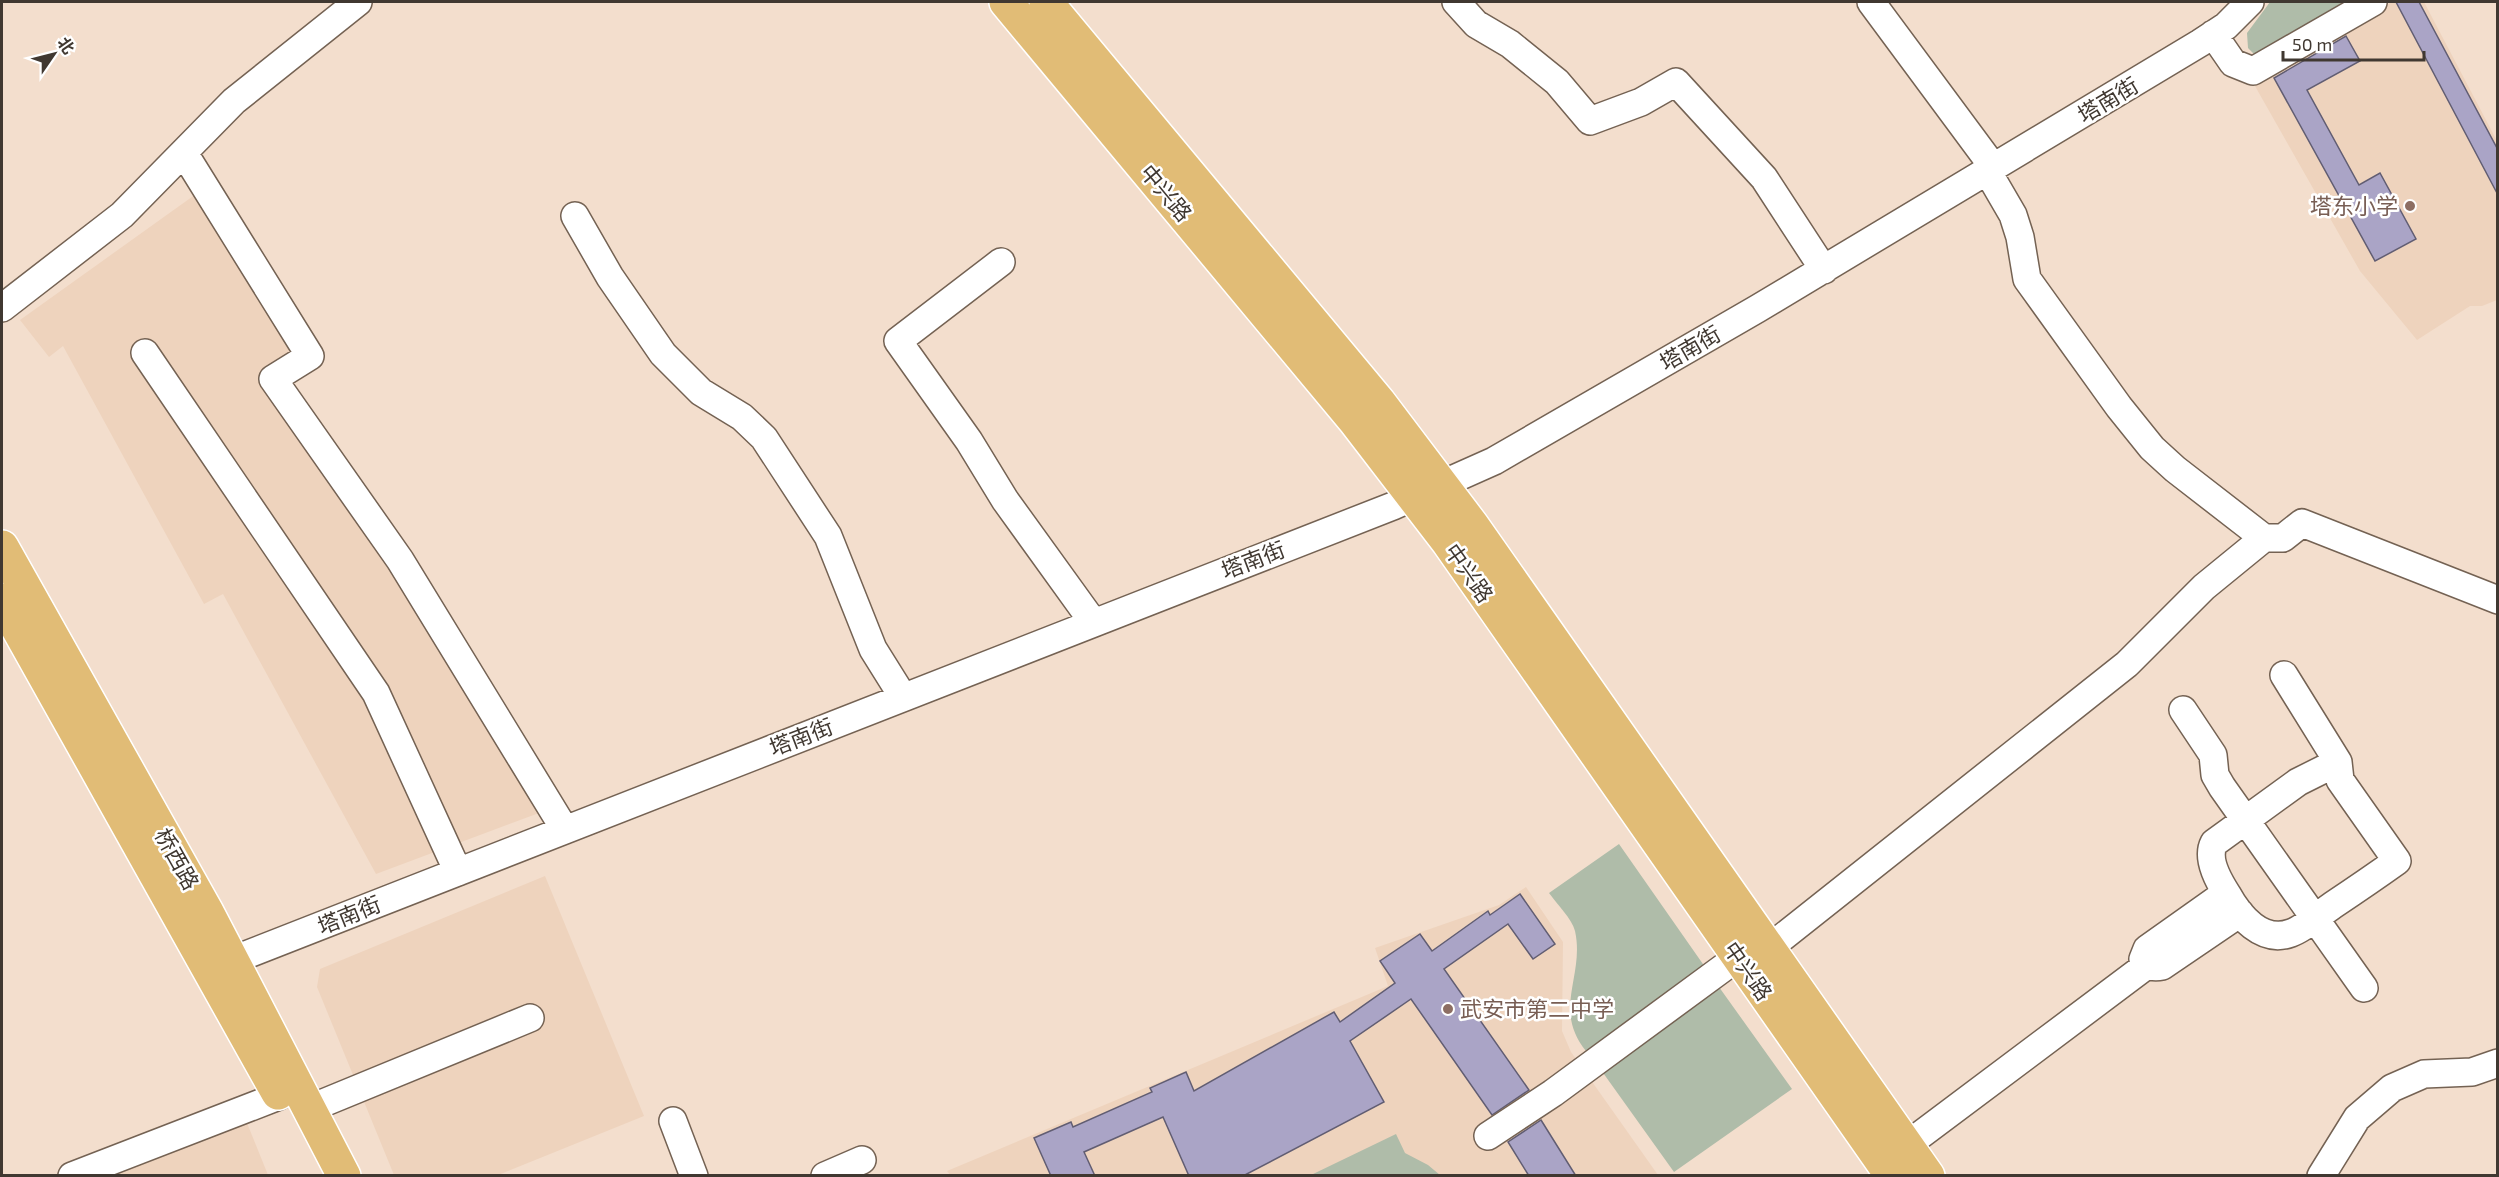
<svg xmlns="http://www.w3.org/2000/svg" width="2499" height="1177" font-family="'Exo 2','Noto Sans SC',sans-serif">
  <style>
    .built { fill: #eed3bd }
    .green { fill: #afbca9 }
    .building { fill: #aaa4c6; stroke: #615d72; stroke-width: 1.5 }
    .lines { fill: none; stroke-linecap: round; stroke-linejoin: round }
    .minor-casing { stroke: #746253; stroke-width: 30 }
    .major-casing { stroke: #fff; stroke-width: 36 }
    .minor { stroke: #fff; stroke-width: 27 }
    .major { stroke: #e1bc76; stroke-width: 33 }
    .education-dot { fill: #8d6e63; stroke: #fff; stroke-width: 2 }
    .labels { text-anchor: middle; stroke-width: 5; stroke-linejoin: round; paint-order: stroke }
    .street-label { font-size: 22px; fill: #403831; stroke: #fff }
    .education-label { font-size: 22px; fill: #785e54; stroke: #fff; text-anchor: end }
  </style>
  <rect width="100%" height="100%" fill="#f3decd"/>
  <path class="built" d="M 2392,2 L 2424,2 L 2497,141 L 2497,300 L 2482,306 L 2470,306 L 2417,340 L 2360,271 L 2251,79 Z
    M 196,194 L 305,352 L 266,380 L 426,616 L 539,813 L 376,874 L 223,594 L 204,604 L 63,346 L 49,357 L 20,320 Z
    M 545,876 L 644,1116 L 498,1175 L 394,1175 L 317,987 L 320,969 Z
    M 1526,887 L 1563,942 L 1562,1031 L 1571,1052 L 1658,1175 L 951,1176 L 947,1171 L 1388,986 L 1375,948 L 1499,905 Z
    M 247,1123 L 268,1175 L 113,1175 Z"/>
  <path class="green" d="M 2270,2 L 2352,2 L 2255,55 L 2248,48 L 2247,33 Z
    M 1619,844 L 1705,967 L 1586,1051 C 1552,1009 1585,976 1575,931 C 1572,919 1557,904 1549,893 Z
    M 1719,987 L 1792,1089 L 1674,1172 L 1601,1070 Z
    M 1396,1134 L 1405,1153 L 1428,1165 L 1440,1175 L 1311,1175 Z"/>
  <path class="building" d="M 2396,2 L 2419,2 L 2498,150 L 2498,195 Z
    M 2346,36 L 2360,61 L 2307,90 L 2359,185 L 2380,173 L 2416,239 L 2375,261 L 2274,78 Z
    M 1520,894 L 1555,944 L 1533,959 L 1508,924 L 1444,969 L 1529,1090 L 1492,1115 L 1411,999 L 1350,1041 L 1384,1102 L 1243,1176 L 1189,1176 L 1163,1117 L 1084,1152 L 1095,1176 L 1051,1176 L 1034,1138 L 1071,1122 L 1073,1127 L 1152,1092 L 1150,1088 L 1186,1072 L 1194,1091 L 1334,1012 L 1340,1022 L 1395,983 L 1380,961 L 1420,934 L 1432,951 L 1488,911 L 1490,915 Z
    M 1541,1120 L 1576,1176 L 1529,1176 L 1508,1142 Z"/>
  <g class="lines">
    <g class="minor-casing">
      <path id="minor" d="M 1456,2 L 1476,24 L 1510,44 L 1557,82 L 1590,121 L 1641,102 L 1676,82 L 1764,178 L 1824,270
        M 1871,2 L 1994,168
        M 2213,34 L 2233,63 L 2253,71 L 2373,2
        M 184,153 L 310,356 L 273,379 L 400,560 L 565,830
        M 1988,172 L 2013,215 L 2020,237 L 2027,279 L 2119,407 L 2152,448 L 2175,469 L 2264,538 L 2283,538 L 2302,523 L 2498,600
        M 575,216 L 610,277 L 663,354 L 701,392 L 742,417 L 764,438 L 828,536 L 873,649 L 903,697
        M 1001,262 L 898,341 L 969,441 L 1005,500 L 1093,622
        M 2,308 L 122,215 L 234,101 L 358,2
        M 145,353 L 376,693 L 458,872
        M 2284,675 L 2338,762 L 2340,780 L 2397,861 C 2376,876 2354,891 2333,905 C 2320,914 2305,928 2291,933 C 2262,944 2239,916 2227,894 C 2218,880 2206,858 2214,843 L 2298,782 L 2338,762
        M 2183,710 L 2213,755 L 2215,775 L 2222,787 L 2364,988
        M 2226,893 L 2147,949 L 2143,959 C 2148,967 2153,968 2162,966 L 2240,913
        M 1769,948 L 2127,664 L 2204,587 L 2264,538
        M 233,960 L 1393,506 L 1494,461 L 1757,309 L 2200,43 L 2226,26 L 2250,2
        M 311,1108 L 530,1018
        M 673,1121 L 694,1176
        M 1488,1136 L 1553,1093 L 1738,957
        M 1907,1145 L 2147,965
        M 72,1176 L 279,1096
        M 825,1176 L 862,1160
        M 2321,1176 L 2357,1118 L 2392,1088 L 2424,1074 L 2472,1072 L 2498,1063"/>
    </g>
    <g class="major-casing">
      <path id="major" d="M 1006,2 L 1355,421 L 1448,542 L 1892,1176
        M 1046,2 L 1379,402 L 1472,525 L 1928,1176
        M 2,547 L 207,912 L 344,1176
        M 2,600 L 278,1093"/>
    </g>
    <use href="#minor" class="minor"/>
    <use href="#major" class="major"/>
  </g>
  <g class="education-dot">
    <circle cx="2410" cy="206" r="6"/>
    <circle cx="1448" cy="1009" r="6"/>
  </g>
  <g class="labels">
    <g class="street-label">
      <text transform="translate(2108 100) rotate(-31)" y="8">塔南街</text>
      <text transform="translate(1166 193) rotate(50)" y="8">中兴路</text>
      <text transform="translate(1690 348) rotate(-30)" y="8">塔南街</text>
      <text transform="translate(1253 560) rotate(-21)" y="8">塔南街</text>
      <text transform="translate(1469 573) rotate(55)" y="8">中兴路</text>
      <text transform="translate(801 737) rotate(-21)" y="8">塔南街</text>
      <text transform="translate(177 859) rotate(61)" y="8">桥西路</text>
      <text transform="translate(349 915) rotate(-22)" y="8">塔南街</text>
      <text transform="translate(1748 971) rotate(55)" y="8">中兴路</text>
    </g>
    <g class="education-label">
      <text x="2398" y="214">塔东小学</text>
      <text x="1460" y="1017" text-anchor="start">武安市第二中学</text>
    </g>
  </g>
  <rect width="2499" height="1177" fill="none" stroke="#403831" stroke-width="6"/>
  <g transform="translate(54 54) rotate(55)" stroke="#ffffff" stroke-width="4.5" paint-order="stroke">
  <path d="M0-4.5L10 22L0 15L-10 22Z" fill="#403831"/>
  <text y="-9" font-size="16" font-weight="bold" text-anchor="middle" fill="#403831">北</text>
  </g>
  <path d="M2283 51v9h141v-9" fill="none" stroke="#403831" stroke-width="3"/>
  <text x="2292" y="51" font-size="18" fill="#403831" stroke="#ffffff" stroke-width="4.5" paint-order="stroke">50 m</text>
</svg>
